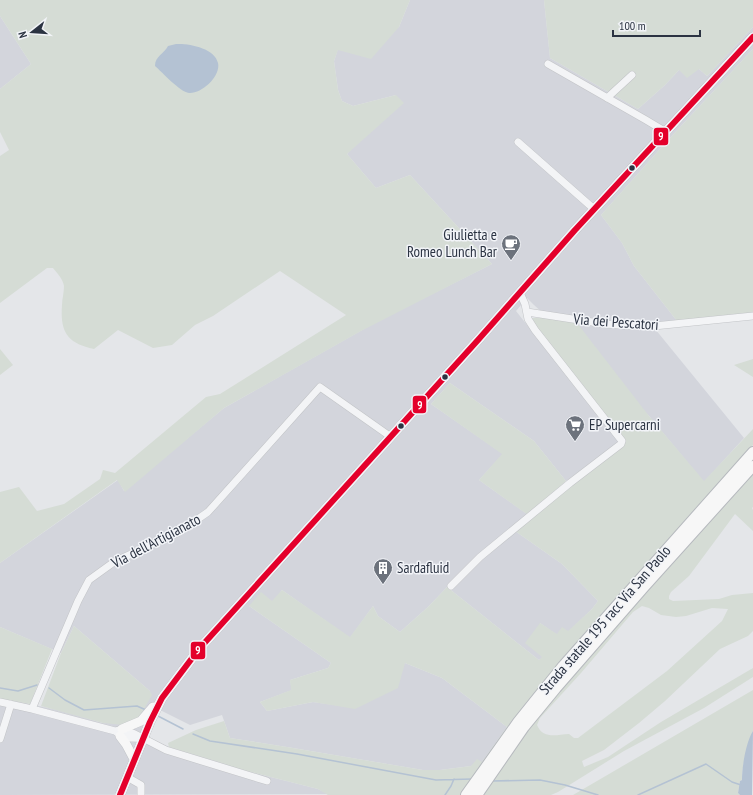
<svg xmlns="http://www.w3.org/2000/svg" width="753" height="795" font-family="'PT Sans Narrow',sans-serif">
  <style>
    .built { fill: #d3d5dc }
    .green { fill: #d5dcd5; fill-rule: evenodd }
    .water { fill: #b4c2d3 }
    .lines { fill: none; stroke-linecap: round; stroke-linejoin: round }
    .stream { stroke: #b4c2d3; stroke-width: 1.5 }
    .minor-casing { stroke: #c2c4c7; stroke-width: 8 }
    .major-casing { stroke: #c0c3c7; stroke-width: 10 }
    .highway-casing { stroke: #b6b9be; stroke-width: 12 }
    .minor { stroke: #f3f4f6; stroke-width: 7 }
    .major { stroke: #f7f7f7; stroke-width: 9 }
    .highway { stroke: #f7f7f7; stroke-width: 10 }
    .bus-1-casing { stroke: #f2f4f8; stroke-width: 9 }
    .bus-1 { stroke: #e4002b; stroke-width: 6 }
    .bus-dot { fill: #2b3342; stroke: #f2f4f8; stroke-width: 1.5 }
    .labels { text-anchor: middle; stroke-width: 3; stroke-linejoin: round; paint-order: stroke }
    .poi-label { font-size: 15px; fill: #2b3342; stroke: #f2f4f8; text-anchor: start }
    .street-label { font-size: 15px; fill: #2b3342; stroke: #f2f4f8 }
    .line-badge { stroke: #f2f4f8; stroke-width: 1.5 }
    .badge-label { font-size: 11px; text-anchor: middle; font-weight: bold; fill: #fff }
  </style>
  <rect width="100%" height="100%" fill="#e4e6e9"/>
  <path class="built" d="M 410,0 L 544,0 L 550,58 L 638,109 L 665,85 L 679,70 L 699,69 L 707,76 L 753,27 L 753,49 L 669,139 L 601,215 L 622,243 L 634,266 L 677,321 L 651,324 L 744,438 L 704,482 L 649,416 L 543,313 L 534,305 L 527,298 L 516,311 L 619,442 L 566,481 L 534,441 L 450,383 L 431,404 L 503,454 L 479,480 L 527,514 L 515,531 L 562,564 L 598,601 L 592,609 L 568,632 L 557,635 L 540,623 L 542,658 L 539,660 L 447,587 L 429,606 L 400,632 L 378,616 L 373,606 L 350,638 L 282,590 L 273,602 L 249,606 L 331,663 L 328,668 L 290,680 L 292,690 L 260,702 L 267,711 L 313,702 L 355,708 L 405,663 L 442,678 L 507,727 L 482,762 L 471,766 L 440,770 L 423,770 L 287,747 L 230,738 L 222,715 L 190,725 L 160,710 L 149,735 L 150,738 L 169,747 L 225,764 L 231,767 L 318,789 L 328,794 L 0,795 L 0,699 L 30,704 L 62,711 L 103,723 L 150,691 L 74,626 L 61,653 L 0,627 L 0,563 L 118,480 L 124,491 L 224,408 L 380,320 L 492,264 L 410,175 L 376,188 L 347,154 L 396,95 L 353,106 L 342,101 L 338,90 L 334,61 L 338,49 L 399,27 Z
    M 0,16 L 31,64 L 0,89 Z"/>
  <path class="green" d="M 0,0 L 410,0 L 399,27 L 371,59 L 338,50 L 334,61 L 338,90 L 342,101 L 353,106 L 396,95 L 404,103 L 347,154 L 376,188 L 410,175 L 492,264 L 361,331 L 224,408 L 125,492 L 117,480 L 0,563 L 0,492 L 19,487 L 37,511 L 64,504 L 100,479 L 103,470 L 115,473 L 206,397 L 220,394 L 346,315 L 280,271 L 213,316 L 195,325 L 172,345 L 153,348 L 118,330 L 94,349 C 67,343 60,332 62,305 C 62,299 64,293 64,286 C 63,279 57,273 53,268 L 47,268 L 0,303 L 0,156 L 9,150 L 0,132 L 0,89 L 31,64 L 0,16 Z
    M 544,0 L 753,0 L 753,27 L 707,76 L 699,69 L 687,78 L 679,70 L 665,85 L 638,109 L 550,58 Z
    M 753,49 L 753,314 L 677,321 L 634,266 L 622,243 L 601,215 L 669,139 Z
    M 532,318 L 549,318 L 577,323 L 649,416 L 704,481 L 753,429 L 753,445 L 640,573 L 515,717 L 528,730 L 630,608 L 753,473 L 753,507 L 752,508 L 753,510 L 753,531 L 735,514 L 689,576 L 671,592 L 669,596 L 669,599 L 673,601 L 719,599 L 732,595 L 753,593 L 753,631 L 748,636 L 720,649 L 665,701 L 639,723 L 604,750 L 582,761 L 584,767 L 608,757 L 661,722 L 753,668 L 753,677 L 704,708 L 624,751 L 558,792 L 551,795 L 328,795 L 318,789 L 231,767 L 225,764 L 169,747 L 168,743 L 196,730 L 224,721 L 230,738 L 287,747 L 423,770 L 440,770 L 471,766 L 477,759 L 482,762 L 507,727 L 442,678 L 405,663 L 398,688 L 355,709 L 313,702 L 267,711 L 260,702 L 291,690 L 290,680 L 328,668 L 331,663 L 249,606 L 261,592 L 272,601 L 282,590 L 350,637 L 373,606 L 378,616 L 400,632 L 429,606 L 447,587 L 539,660 L 542,657 L 525,643 L 540,623 L 557,634 L 562,627 L 568,631 L 592,609 L 598,601 L 562,564 L 515,531 L 623,445 L 536,326 ZM 642,606 L 649,608 L 661,615 L 676,617 L 686,616 L 712,608 L 728,609 L 722,621 L 667,671 L 578,738 L 574,738 L 569,734 C 555,735 543,739 537,725 L 540,718 L 581,673 L 633,612 Z
    M 0,349 L 13,365 L 0,375 Z
    M 753,359 L 753,377 L 734,365 Z
    M 450,383 L 534,441 L 566,481 L 528,515 L 479,480 L 502,454 L 431,404 Z
    M 74,626 L 150,691 L 152,695 L 140,716 L 133,722 L 123,725 L 103,723 L 41,706 L 61,653 Z
    M 0,627 L 52,649 L 30,704 L 0,699 Z
    M 753,690 C 753,699 753,724 753,731 C 748,747 742,763 742,780 L 740,781 L 738,793 L 740,795 L 573,795 Z"/>
  <path class="water" d="M 176,44 C 188,43 215,48 218,63 C 221,76 202,94 189,93 C 180,92 162,72 155,66 C 155,56 164,54 168,46 Z
    M 753,731 L 752,795 L 740,795 L 738,793 L 740,781 L 742,780 C 742,766 746,742 753,731 Z"/>
  <g class="lines">
    <path class="stream" d="M 0,688 L 18,691 L 37,685
      M 49,688 L 65,700 L 84,710 L 137,706 L 146,710
      M 158,716 L 183,729
      M 193,734 L 210,741 L 297,754 L 436,780 L 472,779
      M 492,781 L 540,780 L 565,785 L 598,795
      M 445,795 L 451,786 L 454,779
      M 638,795 L 706,764 L 732,782 L 741,785"/>
    <g class="minor-casing">
      <path id="minor" d="M 548,64 L 646,120 L 666,132
        M 607,98 L 632,75
        M 518,142 L 594,209
        M 527,312 L 605,324 L 634,326 L 654,326 L 753,316
        M 451,586 L 480,557 L 570,483 L 621,444 L 622,441 L 535,330 L 528,319 L 525,304 L 520,293
        M 0,702 L 32,709 L 115,731 C 123,738 132,739 142,738
        M 32,709 L 78,601 L 89,580 L 114,562 L 179,532 L 208,512 L 320,387 L 391,437
        M 115,731 L 122,729 L 135,734 L 166,750 L 267,781
        M 0,739 L 11,704
        M 127,777 L 141,785 L 141,795"/>
    </g>
    <g class="major-casing">
      <path id="major" d="M 122,729 L 141,721 L 153,707
        M 120,736 L 126,744 L 134,759
        M 120,795 L 150,722 L 162,698 L 199,649 L 478,340 L 575,230 L 753,37"/>
    </g>
    <g class="highway-casing">
      <path id="highway" d="M 466,795 L 518,722 L 563,666 L 753,452
        M 477,795 L 524,727 L 556,688 L 644,587 L 753,466"/>
    </g>
    <use href="#minor" class="minor"/>
    <use href="#major" class="major"/>
    <use href="#highway" class="highway"/>
    <g class="bus-1-casing">
      <path id="bus-1" d="M 120,795 L 150,722 L 162,698 L 199,649 L 478,340 L 575,230 L 753,37"/>
    </g>
    <use href="#bus-1" class="bus-1"/>
  </g>
  <defs>
    <g id="cafe-pin" transform="scale(1)"><path d="M0 17L-7.5 6A9.5 9.5 0 1 1 7.5 6Z" fill="#6c727c" stroke="#f2f4f8"/><path d="M-5.5-4.5H6V0H3Q3 3.5 0 3.5H-2.5Q-5.5 3.5-5.5 0ZM3-3.2v2h1.7v-2ZM-6 4.5H4V6H-6Z" fill="#fff"/></g>
    <g id="supermarket-pin" transform="scale(1)"><path d="M0 17L-7.5 6A9.5 9.5 0 1 1 7.5 6Z" fill="#6c727c" stroke="#f2f4f8"/><path d="M-6-5.5h2.5l.6 2H6L4.5 2H-2.5L-4.4-4H-6ZM-1.5 3.2a1.3 1.3 0 1 0 .1 0ZM3 3.2a1.3 1.3 0 1 0 .1 0Z" fill="#fff"/></g>
    <g id="building-pin" transform="scale(1)"><path d="M0 17L-7.5 6A9.5 9.5 0 1 1 7.5 6Z" fill="#6c727c" stroke="#f2f4f8"/><path d="M-4-6H4V6H1V3H-1V6H-4ZM-2.5-4.3h1.7v1.8h-1.7ZM.8-4.3h1.7v1.8H.8ZM-2.5-1h1.7V.8h-1.7ZM.8-1h1.7V.8H.8Z" fill="#fff"/></g>
  </defs>
  <g fill-rule="evenodd">
    <use href="#cafe-pin" x="511" y="244"/>
    <use href="#supermarket-pin" x="575" y="425"/>
    <use href="#building-pin" x="383" y="568"/>
  </g>
  <g class="bus-dot">
    <circle cx="632" cy="168" r="3.5"/>
    <circle cx="445" cy="377" r="3.5"/>
    <circle cx="401" cy="426" r="3.5"/>
  </g>
  <g class="labels">
    <g class="poi-label">
      <text x="497" y="240" text-anchor="end">Giulietta e<tspan x="497" dy="17">Romeo Lunch Bar</tspan></text>
      <text x="589" y="430">EP Supercarni</text>
      <text x="397" y="573">Sardafluid</text>
    </g>
    <g class="street-label">
      <text transform="translate(616 322) rotate(4)" y="5">Via dei Pescatori</text>
      <text transform="translate(156 541) rotate(-28)" y="5">Via dell'Artigianato</text>
      <text transform="translate(605 620) rotate(-49)" y="5">Strada statale 195 racc Via San Paolo</text>
    </g>
  </g>
  <g class="line-badge">
    <rect x="653" y="127" width="16" height="19" rx="4" fill="#e4002b"/>
    <rect x="412" y="395" width="15" height="19" rx="4" fill="#e4002b"/>
    <rect x="190" y="641" width="16" height="19" rx="4" fill="#e4002b"/>
  </g>
  <g class="badge-label">
    <text x="661" y="140">9</text>
    <text x="420" y="409">9</text>
    <text x="198" y="654">9</text>
  </g>
  <g transform="translate(32 32) rotate(253)" stroke="#f2f4f8" stroke-width="3" paint-order="stroke">
  <path d="M0-3L7 15L0 10L-7 15Z" fill="#2b3342"/>
  <text y="-6" font-size="11" font-weight="bold" text-anchor="middle" fill="#2b3342">N</text>
  </g>
  <path d="M613 30v6h87v-6" fill="none" stroke="#2b3342" stroke-width="2"/>
  <text x="619" y="30" font-size="12" fill="#2b3342" stroke="#f2f4f8" stroke-width="3" paint-order="stroke">100 m</text>
</svg>
